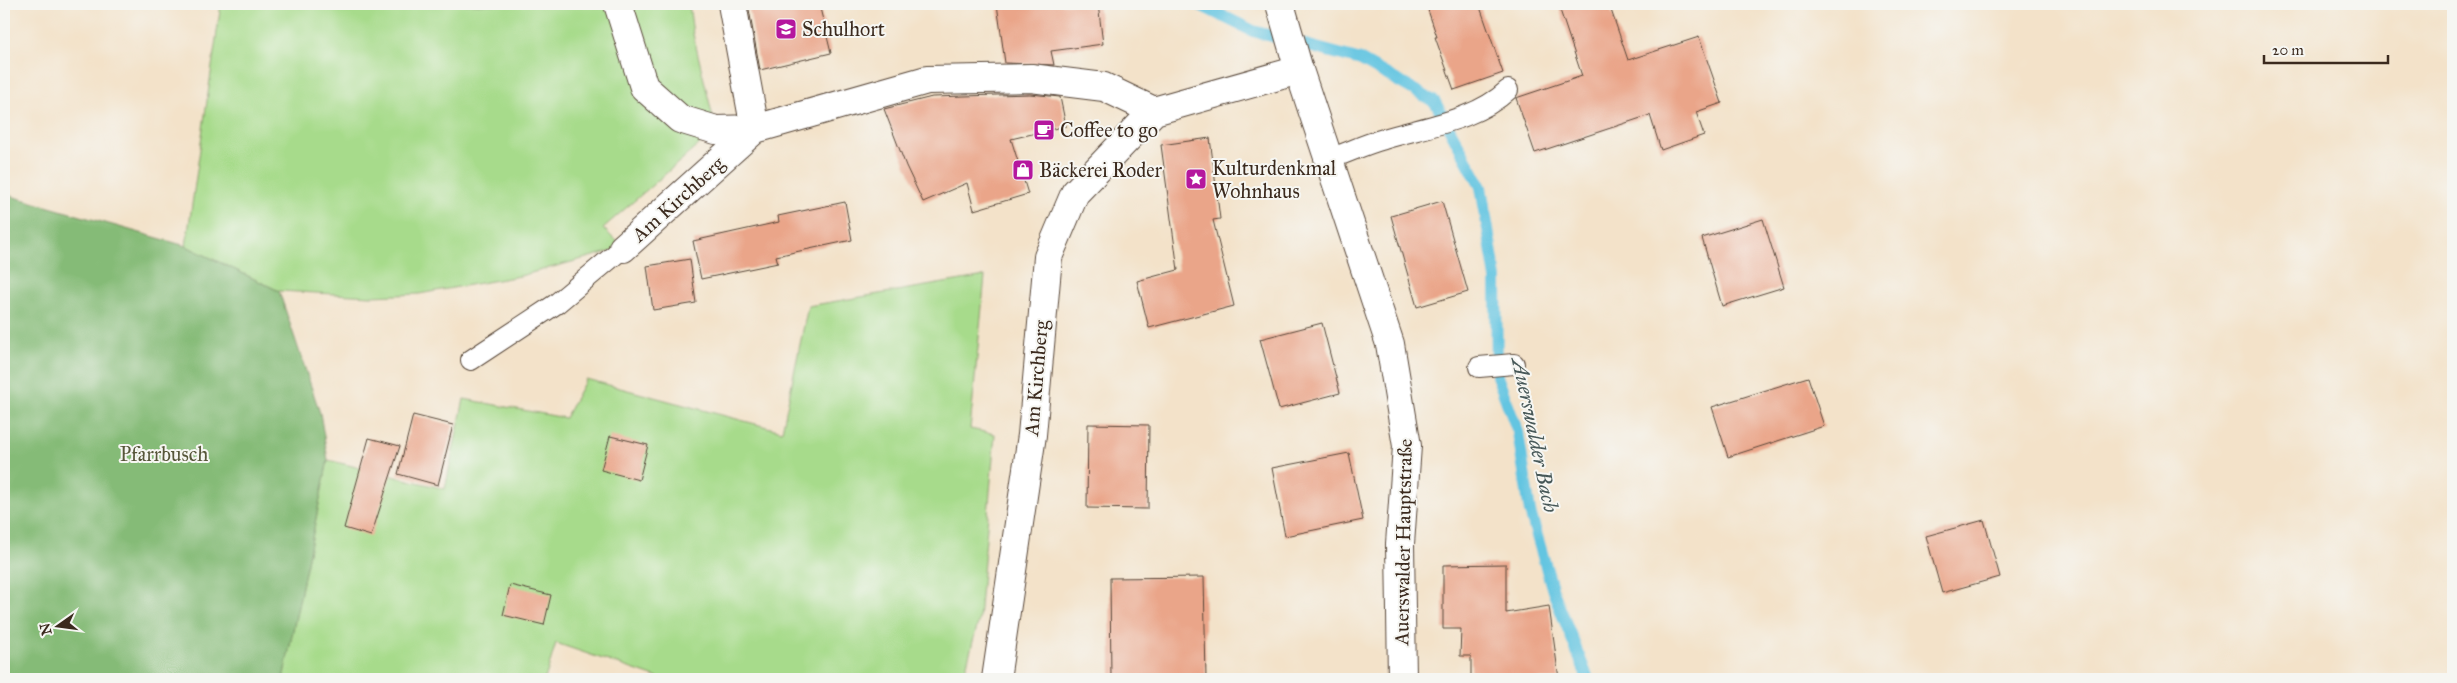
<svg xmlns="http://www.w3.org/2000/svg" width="2457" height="683" font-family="'IM FELL Great Primer',serif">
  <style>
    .green { fill: #a7db8b; stroke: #718254 }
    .forest { fill: #85bb77; stroke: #60724a }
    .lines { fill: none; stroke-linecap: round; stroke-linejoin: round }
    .stream { stroke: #63c5e1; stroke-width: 12 }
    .building { fill: #eaa589 }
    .lane-casing { stroke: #574638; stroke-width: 22 }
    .street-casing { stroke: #574638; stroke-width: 30 }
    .secondary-casing { stroke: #574638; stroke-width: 30 }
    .lane { stroke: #fff; stroke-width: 20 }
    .street { stroke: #fff; stroke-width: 28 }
    .secondary { stroke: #fff; stroke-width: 28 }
    .labels { text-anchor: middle; stroke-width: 4; stroke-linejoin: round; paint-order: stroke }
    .poi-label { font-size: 20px; fill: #3b2a1e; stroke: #f6f6f2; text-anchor: start }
    .street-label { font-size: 20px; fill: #3b2a1e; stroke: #f6f6f2 }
    .park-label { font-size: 20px; fill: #565639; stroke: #f6f6f2 }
    .water-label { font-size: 21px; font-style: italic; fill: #475858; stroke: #f6f6f2 }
  </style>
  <rect width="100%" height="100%" fill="#f6f6f2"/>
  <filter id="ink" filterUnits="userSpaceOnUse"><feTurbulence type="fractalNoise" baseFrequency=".02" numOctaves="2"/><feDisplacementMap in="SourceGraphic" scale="10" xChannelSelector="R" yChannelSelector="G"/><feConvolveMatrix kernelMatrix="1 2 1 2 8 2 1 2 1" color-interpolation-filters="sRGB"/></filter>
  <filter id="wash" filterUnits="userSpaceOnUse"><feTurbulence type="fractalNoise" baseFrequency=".0096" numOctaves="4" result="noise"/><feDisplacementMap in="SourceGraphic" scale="20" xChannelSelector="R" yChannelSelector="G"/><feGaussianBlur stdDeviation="1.12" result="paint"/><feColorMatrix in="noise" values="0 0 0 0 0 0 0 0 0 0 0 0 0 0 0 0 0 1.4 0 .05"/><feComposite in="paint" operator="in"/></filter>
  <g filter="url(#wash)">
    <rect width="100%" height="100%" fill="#f3e2c9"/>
    <path class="green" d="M 221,4 L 689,4 L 693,34 L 716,130 L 603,228 L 623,248 L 520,276 L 419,294 L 372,296 L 279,291 L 186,246 Z
      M 985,276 L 970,429 L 995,434 L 979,619 L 963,679 L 661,679 L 556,643 L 545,679 L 283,679 L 328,460 L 445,489 L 464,399 L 565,418 L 586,379 L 782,431 L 808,306 Z"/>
    <path class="forest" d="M 4,194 L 186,246 L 279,291 L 320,413 L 328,460 L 283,679 L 4,679 Z"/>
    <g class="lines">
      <path class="stream" d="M 1198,4 L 1253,31 L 1361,60 L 1435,102 L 1481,187 L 1496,278 L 1497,376 L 1518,432 L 1530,512 L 1553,591 L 1588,679"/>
    </g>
    <g id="blocks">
      <path class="building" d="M 748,4 L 819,4 L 831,53 L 760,70 Z
        M 997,4 L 1098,4 L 1103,44 L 1051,51 L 1054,65 L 1005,63 Z
        M 1426,4 L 1479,4 L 1503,73 L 1454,90 L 1435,37 L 1437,37 Z
        M 1558,4 L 1609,4 L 1628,60 L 1699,37 L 1722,103 L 1696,112 L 1704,135 L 1661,150 L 1650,115 L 1535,153 L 1516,98 L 1582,76 Z
        M 1030,94 L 1060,97 L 1066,126 L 1011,139 L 1028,194 L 974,210 L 967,183 L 923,202 L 906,166 L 884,109 L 932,97 Z
        M 1210,138 L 1220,219 L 1213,220 L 1234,306 L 1149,328 L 1137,281 L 1178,270 L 1161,145 Z
        M 1442,201 L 1468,292 L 1417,307 L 1391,216 Z
        M 845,202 L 852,240 L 776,256 L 778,263 L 701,279 L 693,241 L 779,222 L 778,216 Z
        M 1763,219 L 1784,287 L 1722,306 L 1702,238 Z
        M 690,259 L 696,303 L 653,310 L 647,266 Z
        M 1322,323 L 1340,393 L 1279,409 L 1260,339 Z
        M 1808,377 L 1824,426 L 1728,457 L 1712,407 Z
        M 413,415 L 453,425 L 438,485 L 398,474 Z
        M 1088,424 L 1149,425 L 1148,509 L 1087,508 Z
        M 610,436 L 648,445 L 639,480 L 601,470 Z
        M 369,438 L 400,446 L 371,536 L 344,528 Z
        M 1349,453 L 1363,520 L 1285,536 L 1272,468 Z
        M 1984,520 L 2000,577 L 1942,593 L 1926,536 Z
        M 1506,564 L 1506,613 L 1549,606 L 1559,679 L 1471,679 L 1471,656 L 1460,656 L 1461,629 L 1443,629 L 1443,565 Z
        M 1204,577 L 1206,679 L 1111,679 L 1110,578 Z
        M 510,585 L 551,595 L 544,625 L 503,615 Z"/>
    </g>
  </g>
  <g filter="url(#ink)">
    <use href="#blocks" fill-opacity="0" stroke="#574638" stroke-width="1"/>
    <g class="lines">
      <g class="lane-casing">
        <path id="lane" d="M 1329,159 C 1347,153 1365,144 1384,139 C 1426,126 1475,121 1508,90
          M 471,360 L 556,304 L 623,248
          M 1479,367 L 1514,364"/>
      </g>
      <g class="street-casing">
        <path id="street" d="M 618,4 L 644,87 L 680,119 L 716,130 L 755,129
          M 732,4 L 755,129 L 927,80 L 1031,78 L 1104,87 L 1154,111
          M 623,248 L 755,129
          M 996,679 L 1032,435 L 1048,257 L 1075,193 L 1154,111 L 1299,70"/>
      </g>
      <g class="secondary-casing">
        <path id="secondary" d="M 1280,4 L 1299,70 L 1390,344 L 1407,446 L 1400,544 L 1402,679"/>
      </g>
      <use href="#lane" class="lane"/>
      <use href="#street" class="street"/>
      <use href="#secondary" class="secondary"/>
    </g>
  </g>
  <defs>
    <g id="school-square" transform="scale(1.125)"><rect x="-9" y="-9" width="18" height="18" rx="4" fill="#b5179e" stroke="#f6f6f2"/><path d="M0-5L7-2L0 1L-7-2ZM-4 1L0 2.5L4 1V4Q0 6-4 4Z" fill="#fff"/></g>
    <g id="cafe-square" transform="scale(1.125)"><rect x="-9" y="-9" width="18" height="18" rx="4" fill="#b5179e" stroke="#f6f6f2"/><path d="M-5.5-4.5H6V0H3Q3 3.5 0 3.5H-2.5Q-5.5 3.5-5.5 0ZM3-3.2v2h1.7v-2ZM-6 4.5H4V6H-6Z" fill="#fff"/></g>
    <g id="shop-square" transform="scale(1.125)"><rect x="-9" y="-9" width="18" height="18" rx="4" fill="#b5179e" stroke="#f6f6f2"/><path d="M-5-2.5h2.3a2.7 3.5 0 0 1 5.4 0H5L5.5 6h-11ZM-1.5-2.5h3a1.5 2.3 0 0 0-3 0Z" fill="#fff"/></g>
    <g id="sight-square" transform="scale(1.125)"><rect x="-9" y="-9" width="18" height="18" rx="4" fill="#b5179e" stroke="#f6f6f2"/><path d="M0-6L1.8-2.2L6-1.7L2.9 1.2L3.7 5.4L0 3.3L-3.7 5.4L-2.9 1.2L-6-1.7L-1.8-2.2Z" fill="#fff"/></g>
  </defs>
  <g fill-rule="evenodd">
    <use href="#school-square" x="786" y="29"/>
    <use href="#cafe-square" x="1044" y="130"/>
    <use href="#shop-square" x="1023" y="170"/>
    <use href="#sight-square" x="1196" y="179"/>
  </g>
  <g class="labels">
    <g class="poi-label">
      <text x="802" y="36">Schulhort</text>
      <text x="1060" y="137">Coffee to go</text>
      <text x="1212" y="175">Kulturdenkmal<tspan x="1212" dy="23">Wohnhaus</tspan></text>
      <text x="1039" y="177">Bäckerei Roder</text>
    </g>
    <g class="street-label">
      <text transform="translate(678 199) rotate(-42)" y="7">Am Kirchberg</text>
      <text transform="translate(1036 378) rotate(-85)" y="7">Am Kirchberg</text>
      <text transform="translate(1403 542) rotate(-89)" y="7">Auerswalder Hauptstraße</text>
    </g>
    <g class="park-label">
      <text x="164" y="461">Pfarrbusch</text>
    </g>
    <g class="water-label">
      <text transform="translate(1535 435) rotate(78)" y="7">Auerswalder Bach</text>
    </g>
  </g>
  <rect width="2457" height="683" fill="none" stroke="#f6f6f2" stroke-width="20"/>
  <g transform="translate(58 626) rotate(256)" stroke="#f6f6f2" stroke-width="4" paint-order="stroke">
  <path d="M0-4L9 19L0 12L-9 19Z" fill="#3b2a1e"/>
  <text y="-8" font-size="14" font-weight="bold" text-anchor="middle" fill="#3b2a1e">N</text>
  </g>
  <path d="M2264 55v8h124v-8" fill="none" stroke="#3b2a1e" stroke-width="2.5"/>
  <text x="2272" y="55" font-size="15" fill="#3b2a1e" stroke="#f6f6f2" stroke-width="4" paint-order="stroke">20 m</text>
</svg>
